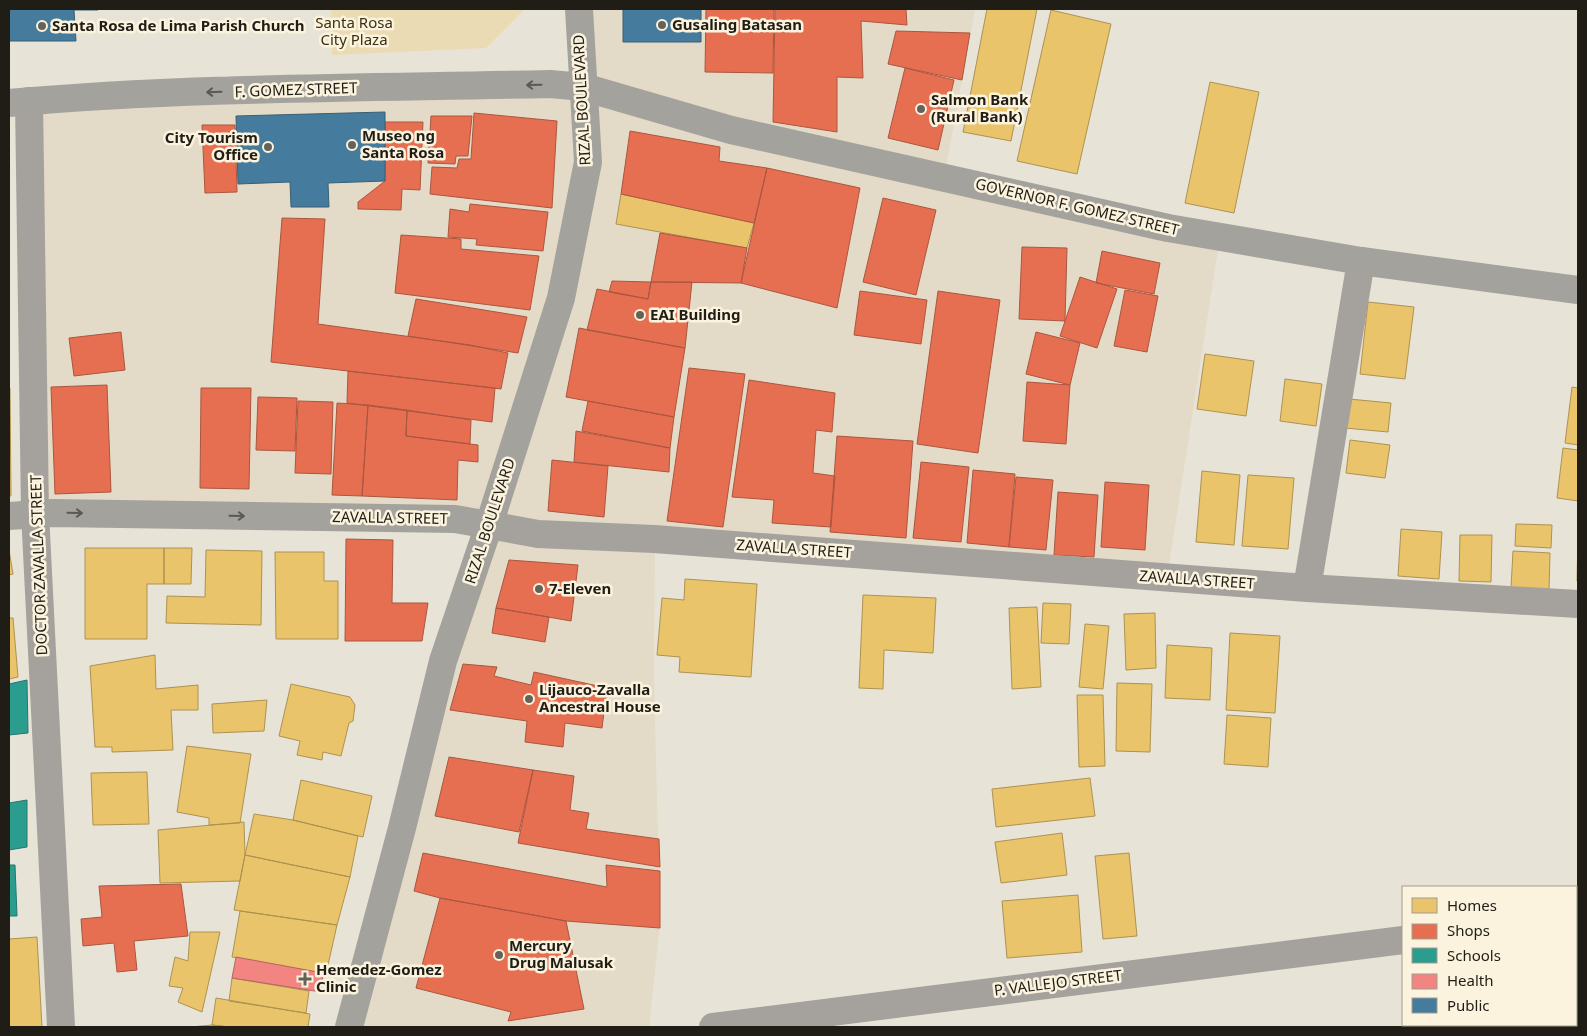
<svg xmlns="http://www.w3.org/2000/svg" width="1587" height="1036" font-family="'Noto Sans',sans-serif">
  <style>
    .built { fill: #e3dbc7 }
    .green { fill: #eadbb5 }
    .homes { fill: #e9c46a; stroke: #ad9251 }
    .shops { fill: #e76f51; stroke: #ab563f }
    .schools { fill: #2a9d8f; stroke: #27776b }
    .health { fill: #f28482; stroke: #b36562 }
    .public { fill: #457b9d; stroke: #3a5f74 }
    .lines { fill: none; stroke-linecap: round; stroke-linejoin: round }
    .street { stroke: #a5a29d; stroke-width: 28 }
    .secondary { stroke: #a4a29c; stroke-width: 28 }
    .oneway { stroke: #5b5952 }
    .poi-dot { fill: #66625a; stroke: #fbf3de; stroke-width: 2 }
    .labels { text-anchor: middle; stroke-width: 5; stroke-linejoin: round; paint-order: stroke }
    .park-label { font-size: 15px; fill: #3b3010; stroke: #fbf3de }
    .poi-label { font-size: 15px; font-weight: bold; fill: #201d16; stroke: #fbf3de; text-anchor: start }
    .street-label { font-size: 15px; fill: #201d16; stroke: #fbf3de }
  </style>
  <rect width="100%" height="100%" fill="#e8e3d7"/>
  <path class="built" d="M 579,9 L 975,9 L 944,178 L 1220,237 L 1167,578 L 655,539 L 654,677 L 660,924 L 649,1027 L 349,1027 L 489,525 L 35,513 L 29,101 L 583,87 Z"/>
  <path class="green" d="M 331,9 L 525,9 L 486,48 L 332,55 Z"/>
  <path class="homes" d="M 987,9 L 1037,9 L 1011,141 L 963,132 Z
    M 1051,10 L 1111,24 L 1077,174 L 1017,161 Z
    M 1210,82 L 1259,92 L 1234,213 L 1185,203 Z
    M 621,194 L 754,223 L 747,248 L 616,224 Z
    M 1368,302 L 1414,307 L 1405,379 L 1360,374 Z
    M 1205,354 L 1254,361 L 1246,416 L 1197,409 Z
    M 1285,379 L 1322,384 L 1316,426 L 1280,421 Z
    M 1572,387 L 1578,388 L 1578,445 L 1565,443 Z
    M 10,388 L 11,496 L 9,496 L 9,389 Z
    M 1349,399 L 1391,403 L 1388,432 L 1345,428 Z
    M 1350,440 L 1390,445 L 1385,478 L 1346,473 Z
    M 1563,448 L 1578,450 L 1578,501 L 1557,498 Z
    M 1202,471 L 1240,475 L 1234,545 L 1196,542 Z
    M 1248,475 L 1294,478 L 1288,549 L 1242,546 Z
    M 1516,524 L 1552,525 L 1551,548 L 1515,546 Z
    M 1401,529 L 1442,532 L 1439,579 L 1398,576 Z
    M 1578,533 L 1578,581 L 1577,581 Z
    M 1460,535 L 1492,535 L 1491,582 L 1459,581 Z
    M 85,548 L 164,548 L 164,584 L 147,584 L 147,639 L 85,639 Z
    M 164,548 L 192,548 L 191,584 L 164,584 Z
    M 9,550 L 13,574 L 9,575 Z
    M 206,550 L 262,551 L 261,625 L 166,623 L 167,596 L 205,597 Z
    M 1513,551 L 1550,553 L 1549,591 L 1511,588 Z
    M 275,552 L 324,552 L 324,581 L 338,581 L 338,639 L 276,639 Z
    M 685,579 L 757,584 L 751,677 L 679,672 L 680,657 L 657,655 L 662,598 L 684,600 Z
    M 863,595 L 936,598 L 933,653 L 884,650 L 883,689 L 859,688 Z
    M 1043,603 L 1071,604 L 1069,644 L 1041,643 Z
    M 1037,607 L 1041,687 L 1012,689 L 1009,608 Z
    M 1155,613 L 1156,668 L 1126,670 L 1124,614 Z
    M 9,618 L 13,618 L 18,677 L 9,679 Z
    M 1085,624 L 1109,626 L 1103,689 L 1079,687 Z
    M 1230,633 L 1280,636 L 1275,713 L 1226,710 Z
    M 1167,645 L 1212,648 L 1210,700 L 1165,698 Z
    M 155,655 L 156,689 L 198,685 L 198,710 L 171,710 L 173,750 L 112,752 L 112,747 L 95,747 L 90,666 Z
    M 1117,683 L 1152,684 L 1150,752 L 1116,751 Z
    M 291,684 L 350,697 L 355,705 L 353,721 L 349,723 L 341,756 L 323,752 L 322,760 L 297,755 L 300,741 L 279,736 Z
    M 1077,695 L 1103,695 L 1105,766 L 1079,767 Z
    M 267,700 L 264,731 L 213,733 L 212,704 Z
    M 1227,715 L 1271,718 L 1268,767 L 1224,764 Z
    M 187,746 L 251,754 L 240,823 L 209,825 L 209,818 L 177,812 Z
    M 147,772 L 149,824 L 93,825 L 91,773 Z
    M 1090,778 L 1095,816 L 996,827 L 992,789 Z
    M 301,780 L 372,796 L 363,837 L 293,820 Z
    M 254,814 L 293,820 L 358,836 L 350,877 L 245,855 Z
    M 244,822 L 245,855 L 240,881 L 160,883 L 158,830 Z
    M 1062,833 L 1067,875 L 1001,883 L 995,842 Z
    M 1129,853 L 1137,936 L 1103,939 L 1095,856 Z
    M 245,855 L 350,877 L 337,925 L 234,910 Z
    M 1078,895 L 1082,952 L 1007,958 L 1002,901 Z
    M 240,911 L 337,925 L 326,974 L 232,957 Z
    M 190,932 L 220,932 L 202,1012 L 178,1002 L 183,988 L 169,986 L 175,957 L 188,961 Z
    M 37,937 L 42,1027 L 9,1027 L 9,939 Z
    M 232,978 L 309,991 L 306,1013 L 229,1001 Z
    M 216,998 L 310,1014 L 308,1027 L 229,1027 L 212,1025 Z
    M 212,1025 L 229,1027 L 191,1027 Z"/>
  <path class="shops" d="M 706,9 L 774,9 L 773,73 L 705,72 Z
    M 775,9 L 906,9 L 907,25 L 861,21 L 863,78 L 837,77 L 837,132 L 773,122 Z
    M 896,31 L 970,33 L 962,80 L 888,64 Z
    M 905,68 L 954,80 L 938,150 L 888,138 Z
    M 474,113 L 557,121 L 552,208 L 430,194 L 432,167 L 457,168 L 459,159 L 471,159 Z
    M 431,116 L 472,116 L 468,156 L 456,156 L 455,164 L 428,163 Z
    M 385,122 L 423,122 L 420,190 L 402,189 L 401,210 L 358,209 L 358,202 L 385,181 Z
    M 202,125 L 235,125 L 237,192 L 205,193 Z
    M 630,131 L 720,147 L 719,161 L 767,168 L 754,223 L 621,194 Z
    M 767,168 L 860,188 L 837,308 L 741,283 Z
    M 883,198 L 936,210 L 916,295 L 863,282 Z
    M 470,204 L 548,212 L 543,251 L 476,245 L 477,239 L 448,237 L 450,209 L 469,212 Z
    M 282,218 L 325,219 L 318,324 L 470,345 L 508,353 L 501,389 L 271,362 Z
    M 660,233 L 747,248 L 741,283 L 651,282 Z
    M 401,235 L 461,239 L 461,249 L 539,256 L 530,310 L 395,293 Z
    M 1022,247 L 1067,248 L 1065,321 L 1019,319 Z
    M 1102,251 L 1160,263 L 1154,294 L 1096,283 Z
    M 1080,277 L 1117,289 L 1097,348 L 1060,336 Z
    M 612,281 L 651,282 L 648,299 L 609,292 Z
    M 651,282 L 692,282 L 685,348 L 587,330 L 597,289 L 648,299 Z
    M 1125,290 L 1158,296 L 1147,352 L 1114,346 Z
    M 860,291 L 927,300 L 921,344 L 854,335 Z
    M 938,291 L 1000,300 L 978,453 L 917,444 Z
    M 416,299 L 527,317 L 518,353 L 408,336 Z
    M 579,328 L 685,348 L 674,417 L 566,397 Z
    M 121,332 L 125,370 L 74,376 L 69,338 Z
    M 1036,332 L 1080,343 L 1070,385 L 1026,374 Z
    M 689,368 L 745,374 L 723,527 L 667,521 Z
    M 348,371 L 495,388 L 492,422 L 347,403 Z
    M 749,380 L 835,393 L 832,432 L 816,430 L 813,473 L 835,476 L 831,527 L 772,523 L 774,500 L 732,497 Z
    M 1027,382 L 1070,385 L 1066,444 L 1023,441 Z
    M 107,385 L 111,492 L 55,494 L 51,387 Z
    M 201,388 L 251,388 L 249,489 L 200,488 Z
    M 258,397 L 297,398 L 295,451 L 256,450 Z
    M 298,401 L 333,402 L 331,474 L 295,473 Z
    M 588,401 L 674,417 L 670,448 L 582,431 Z
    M 337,403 L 368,405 L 362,496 L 332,495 Z
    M 368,405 L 407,410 L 406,436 L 478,445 L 478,462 L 458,460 L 457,500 L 362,496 Z
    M 407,410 L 471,420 L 470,444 L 406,436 Z
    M 576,431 L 670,448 L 669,472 L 574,462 Z
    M 837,436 L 913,441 L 906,538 L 830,532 Z
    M 552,460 L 608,466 L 604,517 L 548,511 Z
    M 921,462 L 969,467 L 961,542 L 913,538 Z
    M 973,470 L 1015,474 L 1009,547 L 967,543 Z
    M 1016,477 L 1053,480 L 1046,550 L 1009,547 Z
    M 1105,482 L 1149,485 L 1145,550 L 1101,547 Z
    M 1058,492 L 1098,495 L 1094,557 L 1054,555 Z
    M 346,539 L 393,540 L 392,603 L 428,603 L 422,641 L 345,641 Z
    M 509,560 L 578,565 L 571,621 L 496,608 Z
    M 496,608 L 549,617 L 545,642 L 492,633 Z
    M 463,664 L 497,667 L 494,676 L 531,685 L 534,672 L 607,688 L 602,728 L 565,723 L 563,747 L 525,742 L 527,721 L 450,710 Z
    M 449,757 L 533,770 L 519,832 L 435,816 Z
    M 533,770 L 574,776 L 570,810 L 589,813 L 586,829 L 659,839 L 660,867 L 518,843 Z
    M 423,853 L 607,887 L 606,865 L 660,871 L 660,928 L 566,921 L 440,898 L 414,891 Z
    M 181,884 L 188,936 L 134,941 L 137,970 L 117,972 L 114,943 L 83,946 L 81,919 L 102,917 L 99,886 Z
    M 440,898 L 566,921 L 584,1009 L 508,1021 L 511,1012 L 416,988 Z"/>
  <path class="schools" d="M 27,680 L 28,733 L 9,735 L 9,684 Z
    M 27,800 L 27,847 L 9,850 L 9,803 Z
    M 9,865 L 15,865 L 17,916 L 9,916 Z"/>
  <path class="health" d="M 236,957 L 323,973 L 321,992 L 232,978 Z"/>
  <path class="public" d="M 9,9 L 98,9 L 98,10 L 74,10 L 76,41 L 9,41 Z
    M 623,9 L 701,9 L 701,42 L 623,42 Z
    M 385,112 L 385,181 L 328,183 L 329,207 L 291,207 L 290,182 L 238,184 L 236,116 Z"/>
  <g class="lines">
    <path class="street" d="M 29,101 L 35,513 L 61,1027
      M 489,525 L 538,534 L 654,539 L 1307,588 L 1578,604
      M 1307,588 L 1361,261
      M 1576,920 L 1578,920
      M 713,1027 L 1403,940"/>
    <path class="secondary" d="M 9,103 C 188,87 370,88 550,84 L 583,87 L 731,130 L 1168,228 L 1361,261 L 1578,290
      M 9,516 L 52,513 L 455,519 L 489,525
      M 349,1027 L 402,828 L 443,661 L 489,525 L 561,298 L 588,162 L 579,9"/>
  </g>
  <defs><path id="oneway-shaft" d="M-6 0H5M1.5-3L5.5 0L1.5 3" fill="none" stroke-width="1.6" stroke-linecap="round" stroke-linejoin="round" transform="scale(1.25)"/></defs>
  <g class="oneway">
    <use href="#oneway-shaft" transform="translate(534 85) rotate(179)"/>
    <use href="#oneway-shaft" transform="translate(214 92) rotate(178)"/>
    <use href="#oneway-shaft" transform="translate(75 513) rotate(1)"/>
    <use href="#oneway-shaft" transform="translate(237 516) rotate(1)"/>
  </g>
  <g class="poi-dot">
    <circle cx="662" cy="25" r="5"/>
    <circle cx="42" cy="26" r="5"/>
    <circle cx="921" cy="109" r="5"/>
    <circle cx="352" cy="145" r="5"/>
    <circle cx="268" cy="147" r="5"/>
    <circle cx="640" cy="315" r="5"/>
    <circle cx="539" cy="589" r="5"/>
    <circle cx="529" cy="699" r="5"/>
    <circle cx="499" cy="955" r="5"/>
    <path d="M302.5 971.5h5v5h5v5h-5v5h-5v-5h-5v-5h5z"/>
  </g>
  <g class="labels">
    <g class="park-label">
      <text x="354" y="28">Santa Rosa<tspan x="354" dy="17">City Plaza</tspan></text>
    </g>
    <g class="poi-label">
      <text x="672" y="30">Gusaling Batasan</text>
      <text x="52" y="31">Santa Rosa de Lima Parish Church</text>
      <text x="931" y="105">Salmon Bank<tspan x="931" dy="17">(Rural Bank)</tspan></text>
      <text x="362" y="141">Museo ng<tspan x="362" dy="17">Santa Rosa</tspan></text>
      <text x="258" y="143" text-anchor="end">City Tourism<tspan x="258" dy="17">Office</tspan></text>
      <text x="650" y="320">EAI Building</text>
      <text x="549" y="594">7-Eleven</text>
      <text x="539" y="695">Lijauco-Zavalla<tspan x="539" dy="17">Ancestral House</tspan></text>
      <text x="509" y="951">Mercury<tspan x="509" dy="17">Drug Malusak</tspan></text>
      <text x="316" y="975">Hemedez-Gomez<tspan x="316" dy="17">Clinic</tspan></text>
    </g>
    <g class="street-label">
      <text transform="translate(296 90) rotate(-2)" y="5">F. GOMEZ STREET</text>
      <text transform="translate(582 100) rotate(-93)" y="5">RIZAL BOULEVARD</text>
      <text transform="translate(1077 207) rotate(13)" y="5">GOVERNOR F. GOMEZ STREET</text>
      <text transform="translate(390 518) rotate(1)" y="5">ZAVALLA STREET</text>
      <text transform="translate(490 521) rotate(-72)" y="5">RIZAL BOULEVARD</text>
      <text transform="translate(794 549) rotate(4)" y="5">ZAVALLA STREET</text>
      <text transform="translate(39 565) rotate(-92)" y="5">DOCTOR ZAVALLA STREET</text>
      <text transform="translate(1197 580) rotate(4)" y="5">ZAVALLA STREET</text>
      <text transform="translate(1058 983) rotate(-7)" y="5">P. VALLEJO STREET</text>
    </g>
  </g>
  <rect width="1587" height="1036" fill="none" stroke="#201d16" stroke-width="20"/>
  <rect x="1402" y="886" width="175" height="140" fill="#fbf3de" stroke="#a39d8e"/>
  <rect x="1412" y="898" width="25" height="15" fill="#e9c46a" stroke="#a39d8e"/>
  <text x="1447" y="911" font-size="15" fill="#201d16">Homes</text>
  <rect x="1412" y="924" width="25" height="15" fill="#e76f51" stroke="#a39d8e"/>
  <text x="1447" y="936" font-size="15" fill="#201d16">Shops</text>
  <rect x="1412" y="948" width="25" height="15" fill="#2a9d8f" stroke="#a39d8e"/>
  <text x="1447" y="961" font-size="15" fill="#201d16">Schools</text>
  <rect x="1412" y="974" width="25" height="15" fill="#f28482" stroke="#a39d8e"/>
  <text x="1447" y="986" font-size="15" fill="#201d16">Health</text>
  <rect x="1412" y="998" width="25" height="15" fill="#457b9d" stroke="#a39d8e"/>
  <text x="1447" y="1011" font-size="15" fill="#201d16">Public</text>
</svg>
